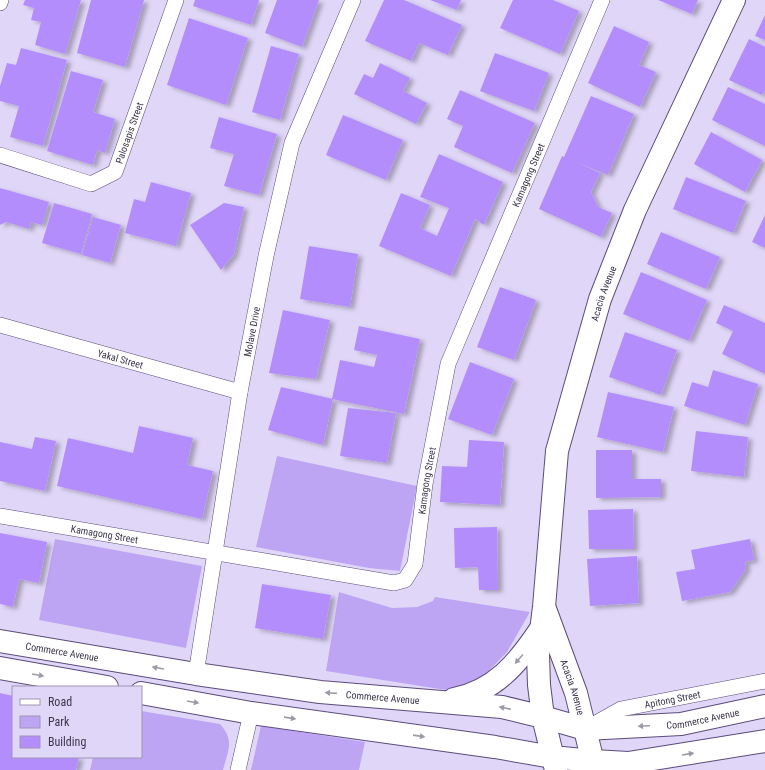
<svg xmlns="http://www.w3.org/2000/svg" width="765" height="770" font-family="'Roboto Condensed',sans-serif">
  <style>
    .green { fill: #bea5f4 }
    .building { fill: #b48dfd; filter: url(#shadow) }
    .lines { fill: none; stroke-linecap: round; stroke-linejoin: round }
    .street-casing { stroke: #5b4b7a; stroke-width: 16 }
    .secondary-casing { stroke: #5b4b7a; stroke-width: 24 }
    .street { stroke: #fff; stroke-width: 15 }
    .secondary { stroke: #fff; stroke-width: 22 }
    .oneway { fill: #9e9aa5 }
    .labels { text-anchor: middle; stroke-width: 3.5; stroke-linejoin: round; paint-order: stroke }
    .street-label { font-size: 10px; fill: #3c354b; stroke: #e0d7f8 }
  </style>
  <defs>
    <filter id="shadow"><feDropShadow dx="4.5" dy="2.5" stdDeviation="2" flood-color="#0004"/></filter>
  </defs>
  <rect width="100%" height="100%" fill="#e0d7f8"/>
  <path class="green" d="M 277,456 L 417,486 L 400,571 L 369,568 L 256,547 Z
    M 55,539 L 202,566 L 186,648 L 39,620 Z
    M 339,592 L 392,608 L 417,607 L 433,601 L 435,597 L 530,612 L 507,652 L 477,683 L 446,690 L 326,671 Z
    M 141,711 L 220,724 C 235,741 228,750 223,770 L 90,770 L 93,757 L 141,757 Z
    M 261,726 L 365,742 L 359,770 L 251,770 Z"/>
  <path class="building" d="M 25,0 L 81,0 L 65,54 L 35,45 L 41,22 L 31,20 L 34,8 L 23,5 Z
    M 91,0 L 144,0 L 125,67 L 77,53 Z
    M 195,0 L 259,0 L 251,25 L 193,6 Z
    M 277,0 L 319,0 L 302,47 L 265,33 Z
    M 384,0 L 404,0 L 462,25 L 448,55 L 419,43 L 411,61 L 365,41 Z
    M 430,0 L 461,0 L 457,10 Z
    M 513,0 L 553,0 L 579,11 L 560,54 L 500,28 Z
    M 658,0 L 698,0 L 692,14 Z
    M 765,15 L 765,40 L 755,36 Z
    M 189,18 L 248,38 L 226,105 L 167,85 Z
    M 614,26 L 649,42 L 639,65 L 656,72 L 640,107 L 588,83 Z
    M 749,39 L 765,47 L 765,90 L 762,95 L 729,80 Z
    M 271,46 L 299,54 L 280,120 L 252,112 Z
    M 21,48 L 67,60 L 43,146 L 10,137 L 19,106 L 0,101 L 0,86 L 7,63 L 16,65 Z
    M 495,53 L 549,73 L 534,111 L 480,91 Z
    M 380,63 L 410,78 L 403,91 L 427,103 L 416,124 L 354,94 L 364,74 L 373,78 Z
    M 71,71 L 103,80 L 93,112 L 115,119 L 105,153 L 97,150 L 93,165 L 47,151 Z
    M 728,87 L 765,104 L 765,146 L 712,120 Z
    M 460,90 L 535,123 L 512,173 L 454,147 L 463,126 L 447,119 Z
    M 591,96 L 634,114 L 608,175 L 576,162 L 600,173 L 591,192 L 598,207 L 612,213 L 601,237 L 539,209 L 562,156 L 564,157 Z
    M 343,115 L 403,140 L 386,180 L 326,155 Z
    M 219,117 L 277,134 L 259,195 L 224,186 L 234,154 L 210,148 Z
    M 711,132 L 762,160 L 745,192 L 694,164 Z
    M 439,154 L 503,182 L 484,225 L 475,219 L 451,276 L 379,246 L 401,193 L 430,205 L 420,228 L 437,236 L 449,208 L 420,197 Z
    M 686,177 L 746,201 L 733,233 L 673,209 Z
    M 151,182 L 191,193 L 176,246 L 125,233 L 134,199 L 145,202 Z
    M 0,188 L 49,202 L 42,225 L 31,222 L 29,229 L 6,222 L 0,225 Z
    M 54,203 L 92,214 L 81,254 L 42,243 Z
    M 224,203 L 244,207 L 234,254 L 221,270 L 190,225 Z
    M 765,215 L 765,248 L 752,242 Z
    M 93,217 L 121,225 L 110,263 L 82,255 Z
    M 661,232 L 720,257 L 706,289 L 647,264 Z
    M 309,246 L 358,254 L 350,307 L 300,299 Z
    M 641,272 L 707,300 L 689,341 L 623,314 Z
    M 500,287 L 536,300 L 514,360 L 477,347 Z
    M 724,305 L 765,323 L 765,374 L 722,354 L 733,331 L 716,323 Z
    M 283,310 L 330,320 L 316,379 L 269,373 Z
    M 359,326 L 420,339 L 404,414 L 332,399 L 340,360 L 374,367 L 377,355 L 354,350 Z
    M 625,332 L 677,350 L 661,395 L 609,377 Z
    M 470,362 L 514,379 L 492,435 L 448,419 Z
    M 713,370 L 758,384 L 745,425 L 684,406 L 692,382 L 708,387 Z
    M 281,387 L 333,399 L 323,445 L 268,430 Z
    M 608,392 L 674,407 L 663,452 L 597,437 Z
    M 348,408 L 396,413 L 387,463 L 340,456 Z
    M 139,426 L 193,438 L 187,465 L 213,471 L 202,519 L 57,486 L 68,438 L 133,453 Z
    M 696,431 L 748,437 L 744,477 L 691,471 Z
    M 35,437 L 56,441 L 45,491 L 0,481 L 0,442 L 32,449 Z
    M 469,440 L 504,442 L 500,505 L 440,502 L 442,466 L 467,467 Z
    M 596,450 L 632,450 L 632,479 L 661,479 L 661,497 L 596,498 Z
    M 633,509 L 634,549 L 589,549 L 588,510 Z
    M 497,527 L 498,590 L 479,590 L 478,567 L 455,568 L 454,528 Z
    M 0,533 L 47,542 L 39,583 L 19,579 L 13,607 L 0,604 Z
    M 750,539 L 754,560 L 745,562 L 746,569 L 730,592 L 682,601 L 676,572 L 695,569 L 691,550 Z
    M 637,556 L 639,603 L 590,606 L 587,559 Z
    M 262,584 L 331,595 L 323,639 L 255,628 Z
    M 0,693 L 13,696 L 13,757 L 79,757 L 76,770 L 0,770 Z"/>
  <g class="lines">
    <g class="street-casing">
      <g id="street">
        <path d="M 0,3 L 1,0"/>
        <path id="s1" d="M 0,155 L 91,184 L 115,172 L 176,0"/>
        <path id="s2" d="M 0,325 L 240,392"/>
        <path id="s3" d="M 0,516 L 394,583 L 405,580 L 415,564 L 425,484 L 448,364 L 602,0"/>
        <path id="s4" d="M 196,674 L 240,392 L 266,256 L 292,143 L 353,0"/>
        <path id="s5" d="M 589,727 L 621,709 L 765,681"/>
        <path d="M 238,770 L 251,713"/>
      </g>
    </g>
    <g class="secondary-casing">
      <g id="secondary">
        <path id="s6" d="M 545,609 L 576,693 L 595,770"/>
        <path id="s7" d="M 0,641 L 196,674 L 320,692 L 502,707 L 543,717 L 585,729 L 681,724 L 765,706"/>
        <path d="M 0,668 L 107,687"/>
        <path d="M 141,693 L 251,713 L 495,747 L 552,757 L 593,761 L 628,763 L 765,741"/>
        <path d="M 454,699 C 495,691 518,663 540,630"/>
        <path id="s8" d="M 556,770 L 543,717 L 539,685 L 538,655 L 544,607 L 557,451 L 600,299 L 635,210 L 734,0"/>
      </g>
    </g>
    <use href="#street" class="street"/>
    <use href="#secondary" class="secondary"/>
  </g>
  <defs><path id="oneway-solid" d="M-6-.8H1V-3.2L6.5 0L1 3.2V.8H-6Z"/></defs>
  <g class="oneway">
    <use href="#oneway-solid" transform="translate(519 659) rotate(131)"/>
    <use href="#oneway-solid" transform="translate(158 668) rotate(-170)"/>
    <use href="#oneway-solid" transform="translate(38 675) rotate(10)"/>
    <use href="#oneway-solid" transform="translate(331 693) rotate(-176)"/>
    <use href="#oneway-solid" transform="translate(193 702) rotate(10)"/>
    <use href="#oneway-solid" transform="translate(505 708) rotate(-168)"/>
    <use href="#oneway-solid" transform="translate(290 718) rotate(8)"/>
    <use href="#oneway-solid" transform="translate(644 726) rotate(177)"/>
    <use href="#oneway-solid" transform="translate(419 736) rotate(8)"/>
    <use href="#oneway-solid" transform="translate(688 754) rotate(-9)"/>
  </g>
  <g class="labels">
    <g class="street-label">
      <text dy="4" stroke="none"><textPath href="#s1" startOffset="164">Palosapis Street</textPath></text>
      <text dy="4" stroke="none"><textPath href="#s3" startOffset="838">Kamagong Street</textPath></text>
      <text dy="4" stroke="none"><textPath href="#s8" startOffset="486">Acacia Avenue</textPath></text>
      <text dy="4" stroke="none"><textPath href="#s4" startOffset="347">Molave Drive</textPath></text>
      <text dy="4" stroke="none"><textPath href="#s2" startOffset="125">Yakal Street</textPath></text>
      <text dy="4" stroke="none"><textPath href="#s3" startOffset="514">Kamagong Street</textPath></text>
      <text dy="4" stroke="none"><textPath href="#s3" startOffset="106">Kamagong Street</textPath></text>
      <text dy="4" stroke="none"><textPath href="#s7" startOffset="63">Commerce Avenue</textPath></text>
      <text dy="4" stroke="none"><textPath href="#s6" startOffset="83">Acacia Avenue</textPath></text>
      <text dy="4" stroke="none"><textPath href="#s7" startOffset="387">Commerce Avenue</textPath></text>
      <text dy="4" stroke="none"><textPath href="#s5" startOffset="89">Apitong Street</textPath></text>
      <text dy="4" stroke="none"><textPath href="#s7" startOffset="711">Commerce Avenue</textPath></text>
    </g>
  </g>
  <rect x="12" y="686" width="130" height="72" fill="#e0d7f8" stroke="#9e96b3"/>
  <rect x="20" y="699" width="20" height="6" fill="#ffffff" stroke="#9e96b3"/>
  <text x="48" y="706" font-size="12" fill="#3c354b">Road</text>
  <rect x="20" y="716" width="20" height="12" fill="#bea5f4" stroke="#9e96b3"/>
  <text x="48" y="726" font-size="12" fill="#3c354b">Park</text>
  <rect x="20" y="736" width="20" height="12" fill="#b48dfd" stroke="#9e96b3"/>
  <text x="48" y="746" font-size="12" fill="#3c354b">Building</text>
</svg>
